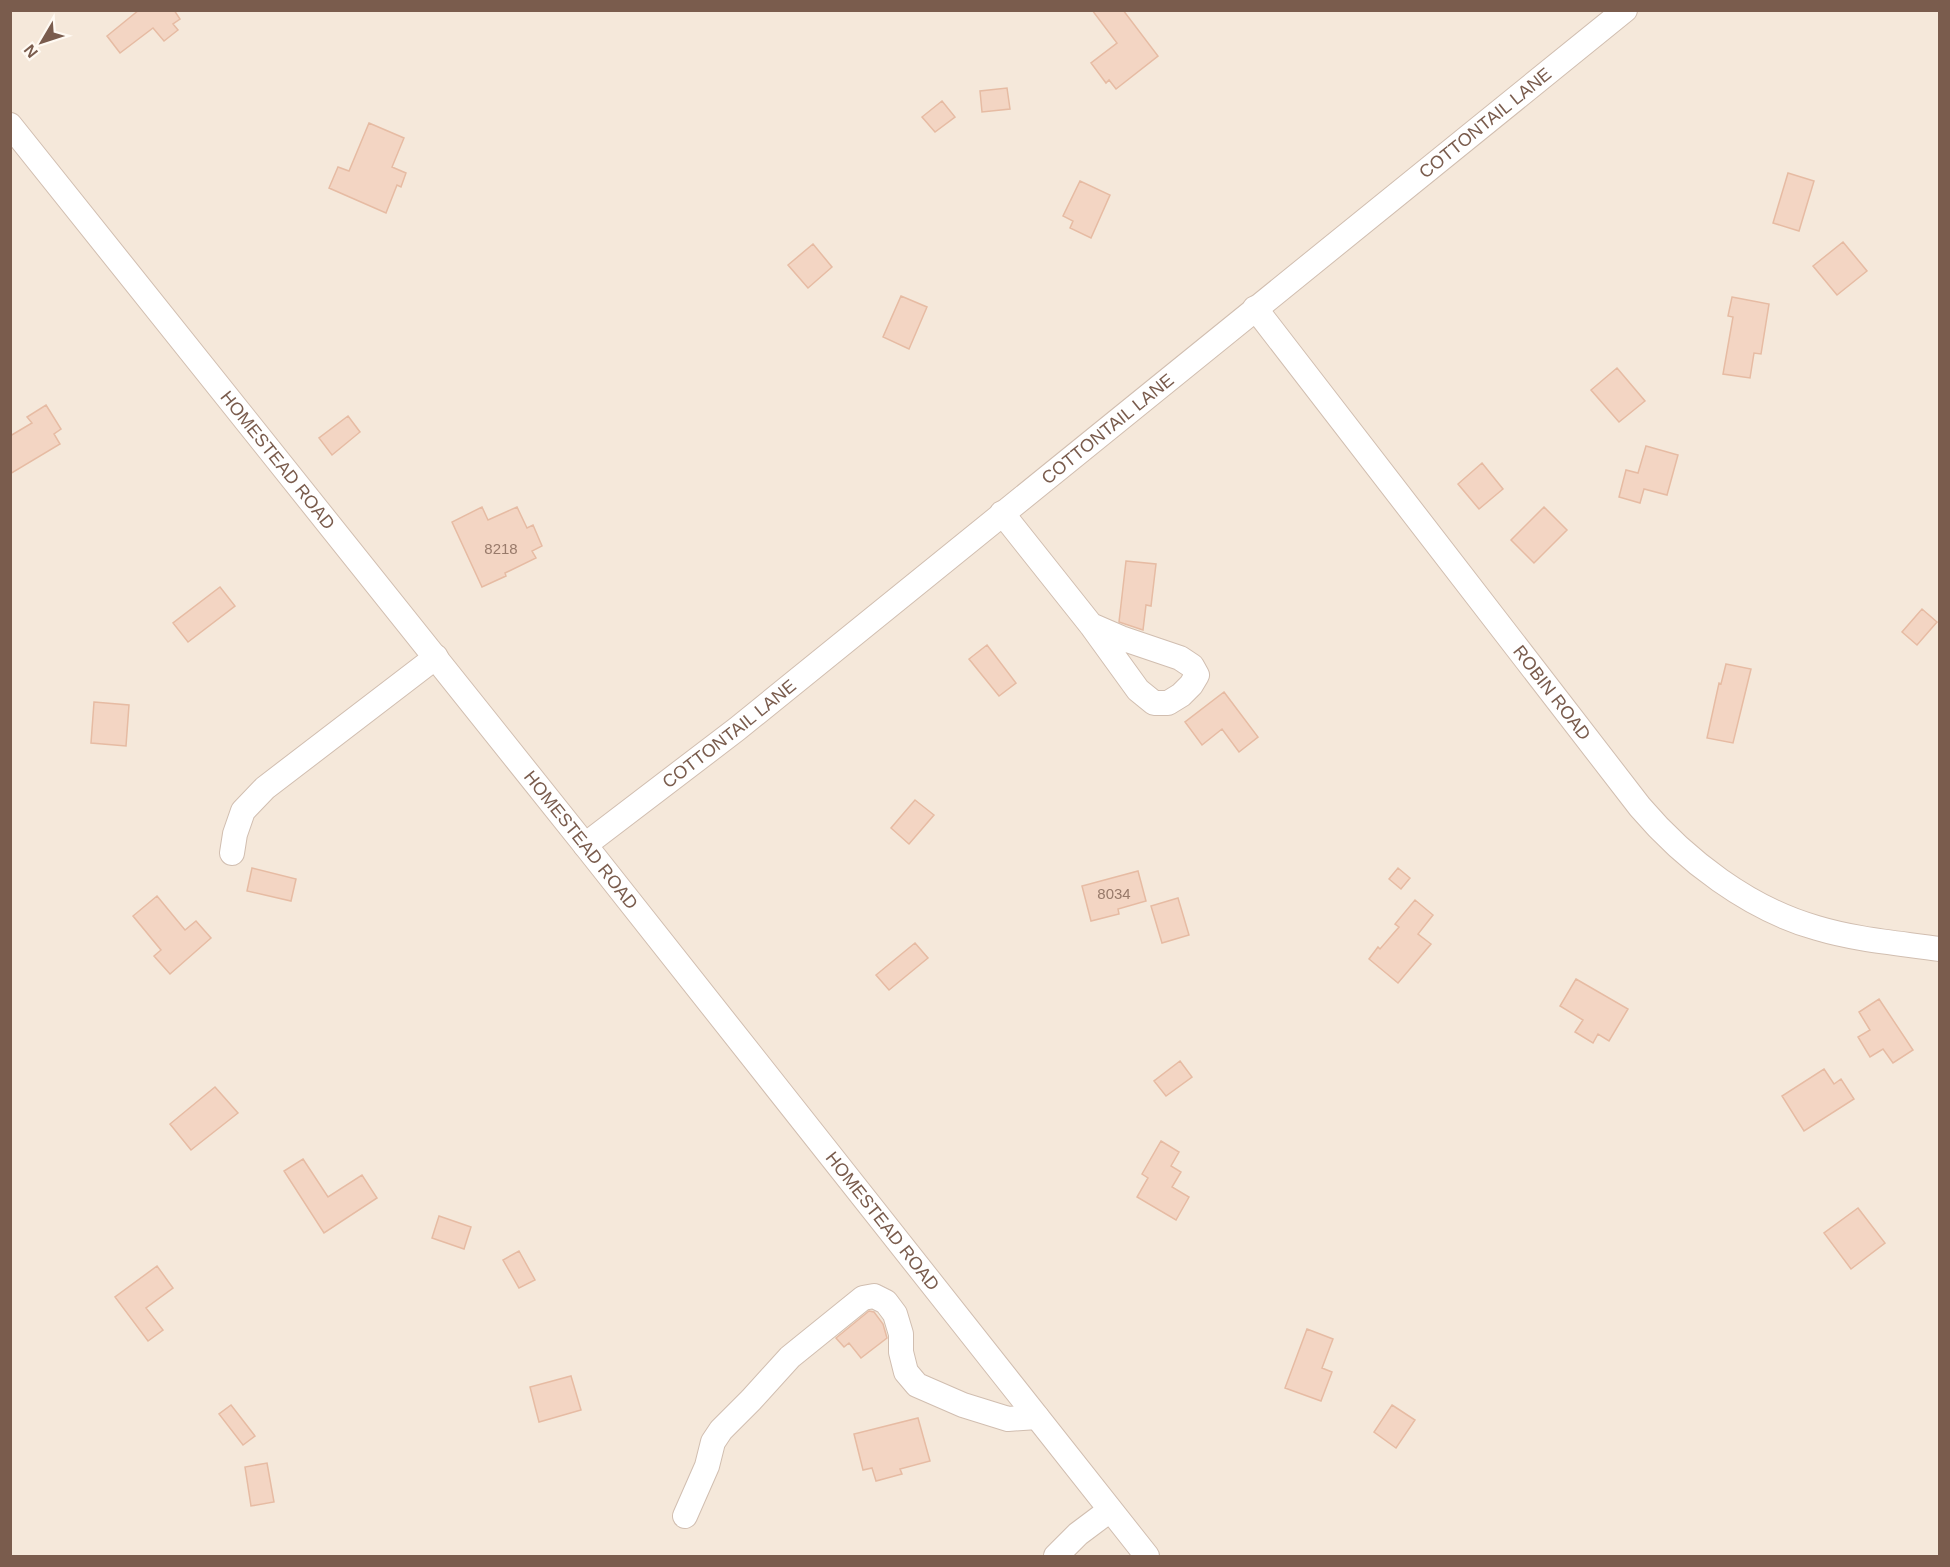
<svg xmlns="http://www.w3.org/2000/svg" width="1950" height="1567" font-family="Helvetica,sans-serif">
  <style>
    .residential { fill: #f5e8da }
    .building { fill: #f3d5c3; stroke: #e6bba3; stroke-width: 1.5 }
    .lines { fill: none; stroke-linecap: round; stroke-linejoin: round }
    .minor-casing { stroke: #d1beb0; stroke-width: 26 }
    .minor { stroke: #fff; stroke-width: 24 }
    .labels { text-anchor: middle; stroke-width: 4.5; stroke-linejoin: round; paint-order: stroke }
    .number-label { font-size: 15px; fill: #987a6a }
    .street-label { font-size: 18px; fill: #7a5c4d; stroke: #fffaf3 }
  </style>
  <rect width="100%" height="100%" fill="#fdf6ec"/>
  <path class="residential" d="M 11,11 L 1939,11 L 1939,1556 L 11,1556 Z"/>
  <path class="building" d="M 139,10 L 174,10 L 180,19 L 173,24 L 178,30 L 164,41 L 153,28 L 120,53 L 107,36 Z
    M 1092,10 L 1123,10 L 1158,56 L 1116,89 L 1109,80 L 1106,83 L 1091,63 L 1117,43 Z
    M 1007,88 L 1010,109 L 982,112 L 980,91 Z
    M 942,101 L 955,117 L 935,132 L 922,117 Z
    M 369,123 L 404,138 L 392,167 L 406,173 L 401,187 L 397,185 L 386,213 L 329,188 L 338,167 L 349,171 Z
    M 1788,173 L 1814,181 L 1799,231 L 1773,223 Z
    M 1080,181 L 1110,195 L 1091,238 L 1070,228 L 1073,221 L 1063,216 Z
    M 1843,242 L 1867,271 L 1837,295 L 1813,266 Z
    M 813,244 L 832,267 L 808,288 L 788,265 Z
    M 901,296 L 927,307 L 909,349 L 883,337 Z
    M 1732,297 L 1769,304 L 1761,354 L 1754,353 L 1750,378 L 1723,374 L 1733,317 L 1728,316 Z
    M 1617,368 L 1645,401 L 1619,422 L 1591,390 Z
    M 46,405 L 61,429 L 54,434 L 60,444 L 10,474 L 10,436 L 32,423 L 27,417 Z
    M 348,416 L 360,432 L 332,455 L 319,438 Z
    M 1646,446 L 1678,455 L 1667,495 L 1644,489 L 1640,503 L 1619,497 L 1626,470 L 1638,473 Z
    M 1482,463 L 1503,489 L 1479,509 L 1458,484 Z
    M 482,507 L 488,520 L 517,507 L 527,528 L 533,525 L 542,546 L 532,551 L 536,558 L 505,573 L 506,576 L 482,587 L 452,522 Z
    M 1544,507 L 1567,530 L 1534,563 L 1511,540 Z
    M 1126,561 L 1156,564 L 1151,606 L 1146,605 L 1143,630 L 1119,622 Z
    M 220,587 L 235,606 L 188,642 L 173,623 Z
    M 1922,609 L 1937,622 L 1917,645 L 1902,632 Z
    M 987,645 L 1016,683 L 999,696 L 969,659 Z
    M 1726,664 L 1751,669 L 1733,743 L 1707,738 L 1719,683 L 1721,684 Z
    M 1224,692 L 1258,737 L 1239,752 L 1222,729 L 1202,745 L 1185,722 Z
    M 94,702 L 129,705 L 126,746 L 91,743 Z
    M 915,800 L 934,815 L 909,844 L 891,828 Z
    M 252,868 L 296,879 L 291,901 L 247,891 Z
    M 1398,868 L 1410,878 L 1401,889 L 1389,879 Z
    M 1138,871 L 1146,901 L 1118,909 L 1119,914 L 1091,921 L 1082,886 Z
    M 157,896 L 185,930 L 196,921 L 211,938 L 170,974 L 154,956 L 161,950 L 133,916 Z
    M 1178,898 L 1189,935 L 1162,943 L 1151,906 Z
    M 1415,900 L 1433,915 L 1418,934 L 1431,944 L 1398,983 L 1369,959 L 1378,947 L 1380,949 L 1399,927 L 1395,924 Z
    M 915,943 L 928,958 L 889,990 L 876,975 Z
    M 1576,979 L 1628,1009 L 1609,1041 L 1598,1034 L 1593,1043 L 1575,1032 L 1583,1020 L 1560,1006 Z
    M 1879,999 L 1913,1050 L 1893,1063 L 1883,1049 L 1870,1057 L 1858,1037 L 1870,1030 L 1859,1012 Z
    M 1180,1061 L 1192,1077 L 1166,1096 L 1154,1081 Z
    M 1824,1069 L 1834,1084 L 1841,1079 L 1854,1099 L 1804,1131 L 1782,1096 Z
    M 215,1087 L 238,1113 L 191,1150 L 170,1124 Z
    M 1161,1141 L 1179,1152 L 1171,1166 L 1181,1172 L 1172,1187 L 1189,1197 L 1176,1220 L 1137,1197 L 1148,1178 L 1142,1174 Z
    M 303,1159 L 328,1197 L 362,1175 L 377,1198 L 324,1233 L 284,1171 Z
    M 1858,1208 L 1885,1243 L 1851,1269 L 1824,1233 Z
    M 439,1216 L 471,1227 L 464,1249 L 432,1238 Z
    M 519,1251 L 535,1280 L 519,1288 L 503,1260 Z
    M 157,1266 L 173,1288 L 146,1308 L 163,1330 L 148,1341 L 115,1297 Z
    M 869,1311 L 874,1312 L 883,1324 L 887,1338 L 861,1358 L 849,1343 L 844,1347 L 836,1338 Z
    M 1307,1329 L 1333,1339 L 1322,1368 L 1332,1372 L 1321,1401 L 1285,1388 Z
    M 571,1376 L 581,1410 L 539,1422 L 530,1387 Z
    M 231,1405 L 255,1436 L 243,1445 L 219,1414 Z
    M 1392,1405 L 1415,1420 L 1396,1448 L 1374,1432 Z
    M 918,1418 L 930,1461 L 900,1469 L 902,1474 L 876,1481 L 872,1468 L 863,1470 L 854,1434 Z
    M 267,1463 L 274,1502 L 251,1506 L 245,1467 Z"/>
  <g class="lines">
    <g class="minor-casing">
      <g id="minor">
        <path id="s1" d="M 10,125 L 585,845 L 1147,1556"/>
        <path id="s2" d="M 1255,308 L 1640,807 C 1685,860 1749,909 1817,928 C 1857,940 1898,943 1940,949"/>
        <path d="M 1002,513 L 1091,625 L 1138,690 L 1154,703 L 1168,703 L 1181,695 L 1191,685 L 1197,675 L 1192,666 L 1180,658 L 1121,638 L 1091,625"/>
        <path id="s3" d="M 585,845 L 737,729 L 1625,10"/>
        <path d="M 232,853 L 235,834 L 243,811 L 265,788 L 436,657"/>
        <path d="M 685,1516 L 707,1466 L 713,1442 L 721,1430 L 751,1400 L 790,1357 L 863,1298 L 874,1296 L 886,1302 L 895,1314 L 901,1334 L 901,1352 L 906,1372 L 917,1385 L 963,1405 L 1008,1419 L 1037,1417"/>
        <path d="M 1056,1556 L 1078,1534 L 1110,1510"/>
      </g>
    </g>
    <use href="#minor" class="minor"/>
  </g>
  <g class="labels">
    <g class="number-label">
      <text x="501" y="554">8218</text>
      <text x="1114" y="899">8034</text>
    </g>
    <g class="street-label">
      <text dy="6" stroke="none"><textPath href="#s3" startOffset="1154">COTTONTAIL LANE</textPath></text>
      <text dy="6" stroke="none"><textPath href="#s3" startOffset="668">COTTONTAIL LANE</textPath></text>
      <text dy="6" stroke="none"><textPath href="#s1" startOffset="429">HOMESTEAD ROAD</textPath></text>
      <text dy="6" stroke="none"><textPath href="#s2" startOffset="486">ROBIN ROAD</textPath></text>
      <text dy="6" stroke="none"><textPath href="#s3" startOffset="182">COTTONTAIL LANE</textPath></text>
      <text dy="6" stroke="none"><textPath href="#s1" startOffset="915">HOMESTEAD ROAD</textPath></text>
      <text dy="6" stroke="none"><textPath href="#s1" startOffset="1401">HOMESTEAD ROAD</textPath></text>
    </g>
  </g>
  <rect width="1950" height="1567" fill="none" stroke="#7a5c4d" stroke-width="24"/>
  <g transform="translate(42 42) rotate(231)" stroke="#fffaf3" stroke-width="4.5" paint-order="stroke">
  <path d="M0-4.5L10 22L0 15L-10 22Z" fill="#7a5c4d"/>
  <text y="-9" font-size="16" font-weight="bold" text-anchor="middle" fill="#7a5c4d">N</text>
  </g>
</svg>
